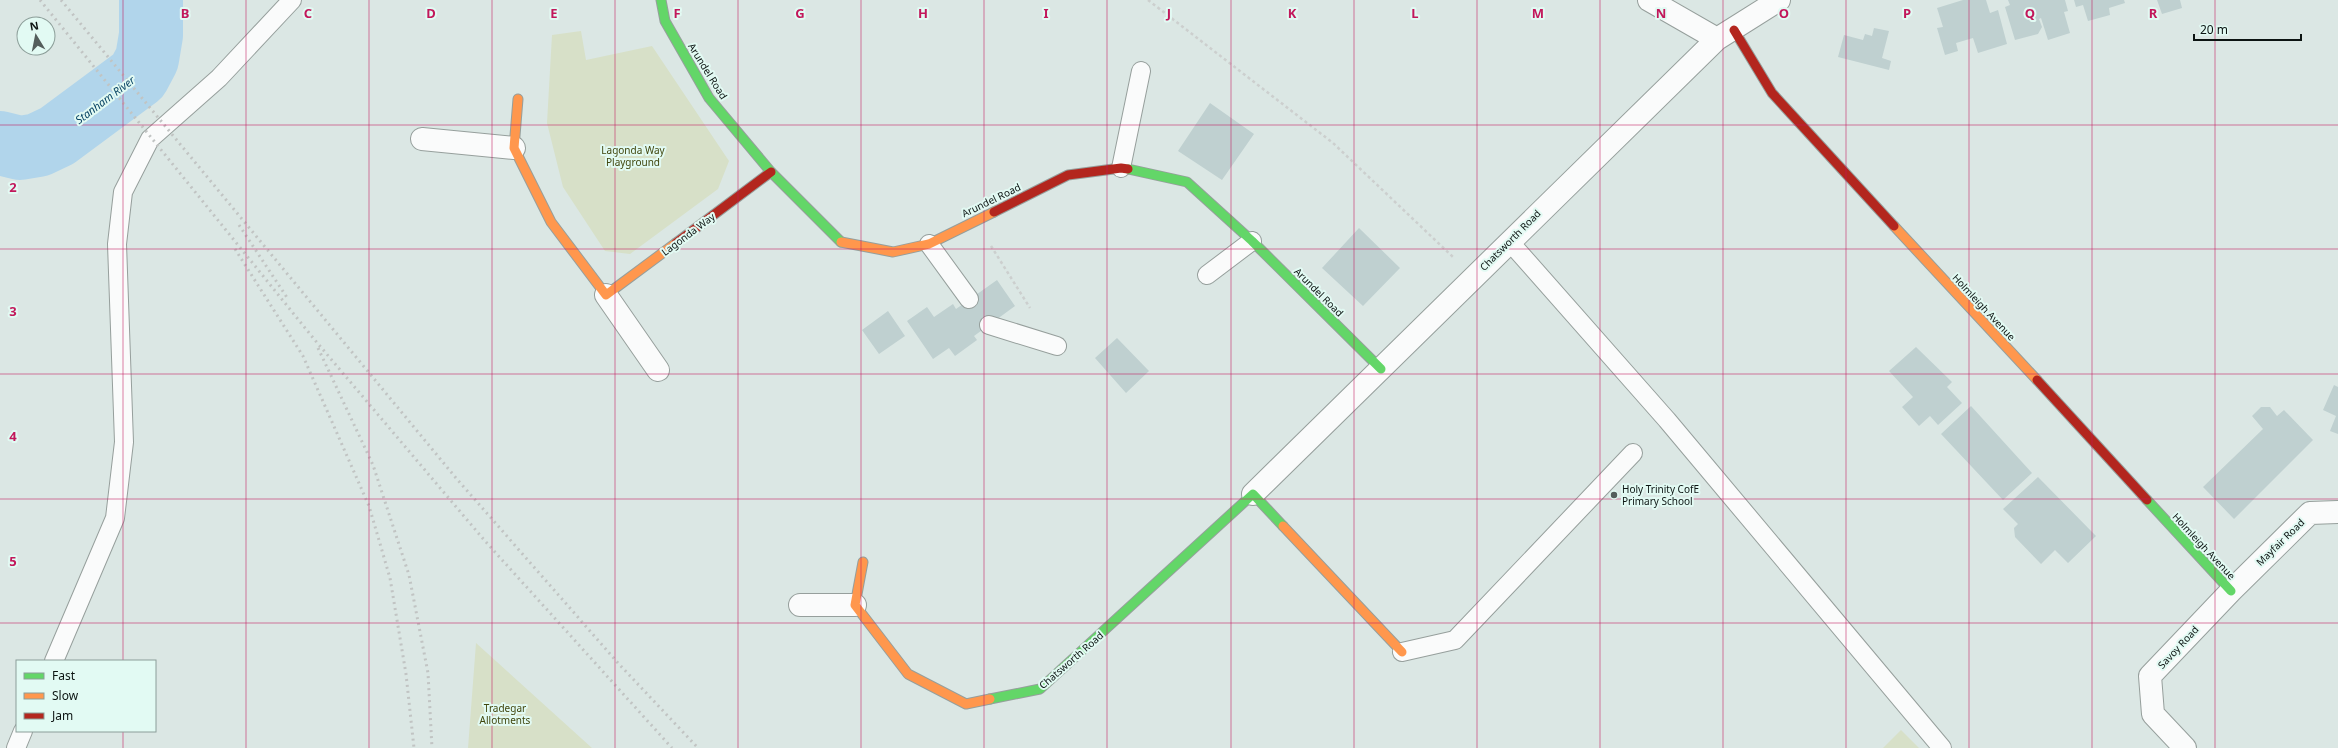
<svg xmlns="http://www.w3.org/2000/svg" width="2338" height="748" font-family="'Noto Sans',sans-serif">
  <style>
    .green { fill: #d7e0c8 }
    .lines { fill: none; stroke-linecap: round; stroke-linejoin: round }
    .river { stroke: #b1d5eb; stroke-width: 64 }
    .building { fill: #bfd0d0 }
    .lane-casing { stroke: #969f9c; stroke-width: 20 }
    .street-casing { stroke: #969f9c; stroke-width: 24 }
    .fast-casing { stroke: #969f9c; stroke-width: 11 }
    .slow-casing { stroke: #969f9c; stroke-width: 11 }
    .jam-casing { stroke: #969f9c; stroke-width: 11 }
    .path { stroke: #cccfce; stroke-width: 2.5; stroke-dasharray: 3 3; stroke-linecap: butt }
    .lane { stroke: #fafbfb; stroke-width: 18 }
    .street { stroke: #fafbfb; stroke-width: 22 }
    .fast { stroke: #63d668; stroke-width: 9 }
    .slow { stroke: #ff974d; stroke-width: 9 }
    .jam { stroke: #b3261e; stroke-width: 9 }
    .rail { stroke: #c1c4c3; stroke-width: 3; stroke-dasharray: 2 4; stroke-linecap: butt }
    .grid { fill: none; stroke: #c2185b; stroke-width: 1; stroke-opacity: 0.55 }
    .poi-dot { fill: #545e5c; stroke: #e2faf3; stroke-width: 1.5 }
    .labels { text-anchor: middle; stroke-width: 4; stroke-linejoin: round; paint-order: stroke }
    .street-label { font-size: 10px; fill: #0c1412; stroke: #e2faf3 }
    .park-label { font-size: 10px; fill: #40460d; stroke: #e2faf3 }
    .poi-label { font-size: 10px; fill: #0c1412; stroke: #e2faf3; text-anchor: start }
    .water-label { font-size: 11px; font-style: italic; fill: #084363; stroke: #e2faf3 }
    .grid-label { font-size: 13px; text-anchor: middle; font-weight: bold; fill: #c2185b; stroke: #e2faf3; stroke-width: 4; stroke-linejoin: round; paint-order: stroke }
  </style>
  <rect width="100%" height="100%" fill="#dbe7e4"/>
  <path class="green" d="M 581,31 L 586,60 L 652,46 L 729,161 L 718,189 L 630,254 L 605,251 L 563,187 L 547,123 L 552,35 Z
    M 476,643 L 592,748 L 468,748 Z
    M 1901,730 L 1919,748 L 1883,748 Z"/>
  <g class="lines">
    <path class="river" d="M 0,143 L 20,148 L 38,145 L 57,136 L 138,76 L 147,59 L 151,35 L 151,0"/>
  </g>
  <path class="building" d="M 1963,0 L 1986,0 L 1990,13 L 1998,10 L 2007,44 L 1978,53 L 1973,38 L 1956,43 L 1958,51 L 1945,55 L 1937,28 L 1943,27 L 1937,8 Z
    M 2008,0 L 2065,0 L 2068,11 L 2064,12 L 2070,33 L 2048,40 L 2041,18 L 2039,19 L 2042,27 L 2038,34 L 2015,40 L 2005,7 L 2010,5 Z
    M 2074,0 L 2124,0 L 2125,3 L 2109,8 L 2110,15 L 2088,21 L 2083,5 L 2076,7 Z
    M 2157,0 L 2180,0 L 2182,8 L 2162,14 Z
    M 1874,28 L 1889,31 L 1882,58 L 1891,61 L 1889,70 L 1838,57 L 1844,35 L 1863,40 L 1865,34 L 1872,36 Z
    M 1210,103 L 1254,134 L 1222,180 L 1178,151 Z
    M 1359,228 L 1400,268 L 1363,306 L 1322,268 Z
    M 997,280 L 1015,306 L 974,336 L 977,340 L 955,356 L 949,348 L 933,359 L 907,321 L 927,307 L 934,317 L 953,304 L 956,309 Z
    M 888,311 L 905,336 L 879,354 L 862,330 Z
    M 1117,338 L 1149,371 L 1126,393 L 1095,358 Z
    M 1916,347 L 1952,382 L 1947,387 L 1962,403 L 1938,425 L 1930,416 L 1919,426 L 1902,407 L 1913,397 L 1889,371 Z
    M 2334,385 L 2338,387 L 2338,434 L 2330,431 L 2336,416 L 2323,410 Z
    M 1971,406 L 2032,473 L 2003,500 L 1941,434 Z
    M 2261,407 L 2270,407 L 2277,416 L 2284,410 L 2313,440 L 2234,519 L 2203,487 L 2263,429 L 2252,416 Z
    M 2038,477 L 2096,536 L 2068,563 L 2055,550 L 2041,564 L 2015,537 L 2014,528 L 2018,524 L 2003,509 Z"/>
  <g class="lines">
    <g class="lane-casing">
      <path id="lane" d="M 1121,168 L 1141,71
        M 1509,241 L 1667,420 L 1942,748
        M 929,244 L 969,299
        M 1207,275 L 1252,241
        M 989,325 L 1057,346
        M 1402,652 L 1455,640 L 1633,453
        M 54,661 L 115,518 L 124,442 L 117,244 L 123,192 L 150,139 L 219,78 L 292,0
        M 16,748 L 23,731"/>
    </g>
    <g class="street-casing">
      <path id="street" d="M 1649,0 L 1717,39
        M 422,139 L 514,148
        M 606,295 L 658,370
        M 1253,494 L 1717,39 L 1779,0
        M 800,605 L 855,605
        M 2185,748 L 2153,714 L 2150,676 L 2231,591 L 2310,513 L 2338,512"/>
    </g>
    <g class="fast-casing">
      <path id="fast" d="M 661,0 L 665,21 L 709,98 L 771,172 L 841,242
        M 1128,169 L 1187,182 L 1252,241 L 1381,369
        M 2147,500 L 2231,591
        M 990,699 L 1040,689 L 1253,494 L 1283,526"/>
    </g>
    <g class="slow-casing">
      <path id="slow" d="M 518,99 L 514,148 L 551,222 L 606,295 L 676,243
        M 1894,226 L 2037,380
        M 841,242 L 893,252 L 929,244 L 994,212
        M 1283,526 L 1402,652
        M 863,562 L 855,605 L 908,674 L 966,704 L 990,699"/>
    </g>
    <g class="jam-casing">
      <path id="jam" d="M 1734,30 L 1772,93 L 1894,226
        M 994,212 L 1068,175 L 1121,168 L 1128,169
        M 676,243 L 771,172
        M 2037,380 L 2147,500"/>
    </g>
    <path class="path" d="M 1148,0 L 1333,143 L 1453,257
      M 991,246 L 1030,308"/>
    <use href="#lane" class="lane"/>
    <use href="#street" class="street"/>
    <use href="#fast" class="fast"/>
    <use href="#slow" class="slow"/>
    <use href="#jam" class="jam"/>
    <path class="rail" d="M 40,0 L 314,339 L 485,541 L 672,748
      M 61,0 L 456,478 L 618,663 L 698,748
      M 239,225 L 288,299
      M 235,249 L 303,356 L 369,506 L 390,578 L 406,674 L 414,748
      M 318,348 L 373,465 L 409,575 L 428,673 L 432,748"/>
  </g>
  <path class="grid" d="M 123,0 L 123,661M 246,0 L 246,748M 369,0 L 369,748M 492,0 L 492,748M 615,0 L 615,748M 738,0 L 738,748M 861,0 L 861,748M 984,0 L 984,748M 1107,0 L 1107,748M 1231,0 L 1231,748M 1354,0 L 1354,748M 1477,0 L 1477,748M 1600,0 L 1600,748M 1723,0 L 1723,748M 1846,0 L 1846,748M 1969,0 L 1969,748M 2092,0 L 2092,748M 2215,0 L 2215,748M 0,125 L 2338,125M 0,249 L 2338,249M 0,374 L 2338,374M 0,499 L 2338,499M 0,623 L 2338,623M 123,731 L 123,748"/>
  <circle class="poi-dot" cx="1614" cy="495" r="4"/>
  <g class="labels">
    <g class="street-label">
      <text transform="translate(708 71) rotate(58)" y="4">Arundel Road</text>
      <text transform="translate(991 200) rotate(-26)" y="4">Arundel Road</text>
      <text transform="translate(688 234) rotate(-37)" y="4">Lagonda Way</text>
      <text transform="translate(1510 240) rotate(-45)" y="4">Chatsworth Road</text>
      <text transform="translate(1319 292) rotate(45)" y="4">Arundel Road</text>
      <text transform="translate(1984 307) rotate(47)" y="4">Holmleigh Avenue</text>
      <text transform="translate(2280 542) rotate(-44)" y="4">Mayfair Road</text>
      <text transform="translate(2204 546) rotate(47)" y="4">Holmleigh Avenue</text>
      <text transform="translate(2178 647) rotate(-47)" y="4">Savoy Road</text>
      <text transform="translate(1071 660) rotate(-41)" y="4">Chatsworth Road</text>
    </g>
    <g class="park-label">
      <text x="633" y="154">Lagonda Way<tspan x="633" dy="12">Playground</tspan></text>
      <text x="505" y="712">Tradegar<tspan x="505" dy="12">Allotments</tspan></text>
    </g>
    <g class="poi-label">
      <text x="1622" y="493">Holy Trinity CofE<tspan x="1622" dy="12">Primary School</tspan></text>
    </g>
    <g class="water-label">
      <text transform="translate(105 100) rotate(-37)" y="4">Stanham River</text>
    </g>
  </g>
  <g class="grid-label">
    <text x="185" y="18">B</text>
    <text x="308" y="18">C</text>
    <text x="431" y="18">D</text>
    <text x="554" y="18">E</text>
    <text x="677" y="18">F</text>
    <text x="800" y="18">G</text>
    <text x="923" y="18">H</text>
    <text x="1046" y="18">I</text>
    <text x="1169" y="18">J</text>
    <text x="1292" y="18">K</text>
    <text x="1415" y="18">L</text>
    <text x="1538" y="18">M</text>
    <text x="1661" y="18">N</text>
    <text x="1784" y="18">O</text>
    <text x="1907" y="18">P</text>
    <text x="2030" y="18">Q</text>
    <text x="2153" y="18">R</text>
    <text x="13" y="192">2</text>
    <text x="13" y="316">3</text>
    <text x="13" y="441">4</text>
    <text x="13" y="566">5</text>
  </g>
  <rect x="16" y="660" width="140" height="72" fill="#e2faf3" stroke="#8c9e99"/>
  <rect x="24" y="673" width="20" height="6" fill="#63d668" stroke="#8c9e99"/>
  <text x="52" y="680" font-size="12" fill="#0c1412">Fast</text>
  <rect x="24" y="693" width="20" height="6" fill="#ff974d" stroke="#8c9e99"/>
  <text x="52" y="700" font-size="12" fill="#0c1412">Slow</text>
  <rect x="24" y="713" width="20" height="6" fill="#b3261e" stroke="#8c9e99"/>
  <text x="52" y="720" font-size="12" fill="#0c1412">Jam</text>
  <g transform="translate(36 36) rotate(350)"><circle r="19" fill="#e2faf3" stroke="#8c9e99"/>
  <path d="M0-3L7 15L0 10L-7 15Z" fill="#545e5c"/>
  <text y="-6" font-size="11" font-weight="bold" text-anchor="middle" fill="#0c1412">N</text>
  </g>
  <path d="M2194 34v6h107v-6" fill="none" stroke="#0c1412" stroke-width="2"/>
  <text x="2200" y="34" font-size="12" fill="#0c1412" stroke="#e2faf3" stroke-width="3" paint-order="stroke">20 m</text>
</svg>
